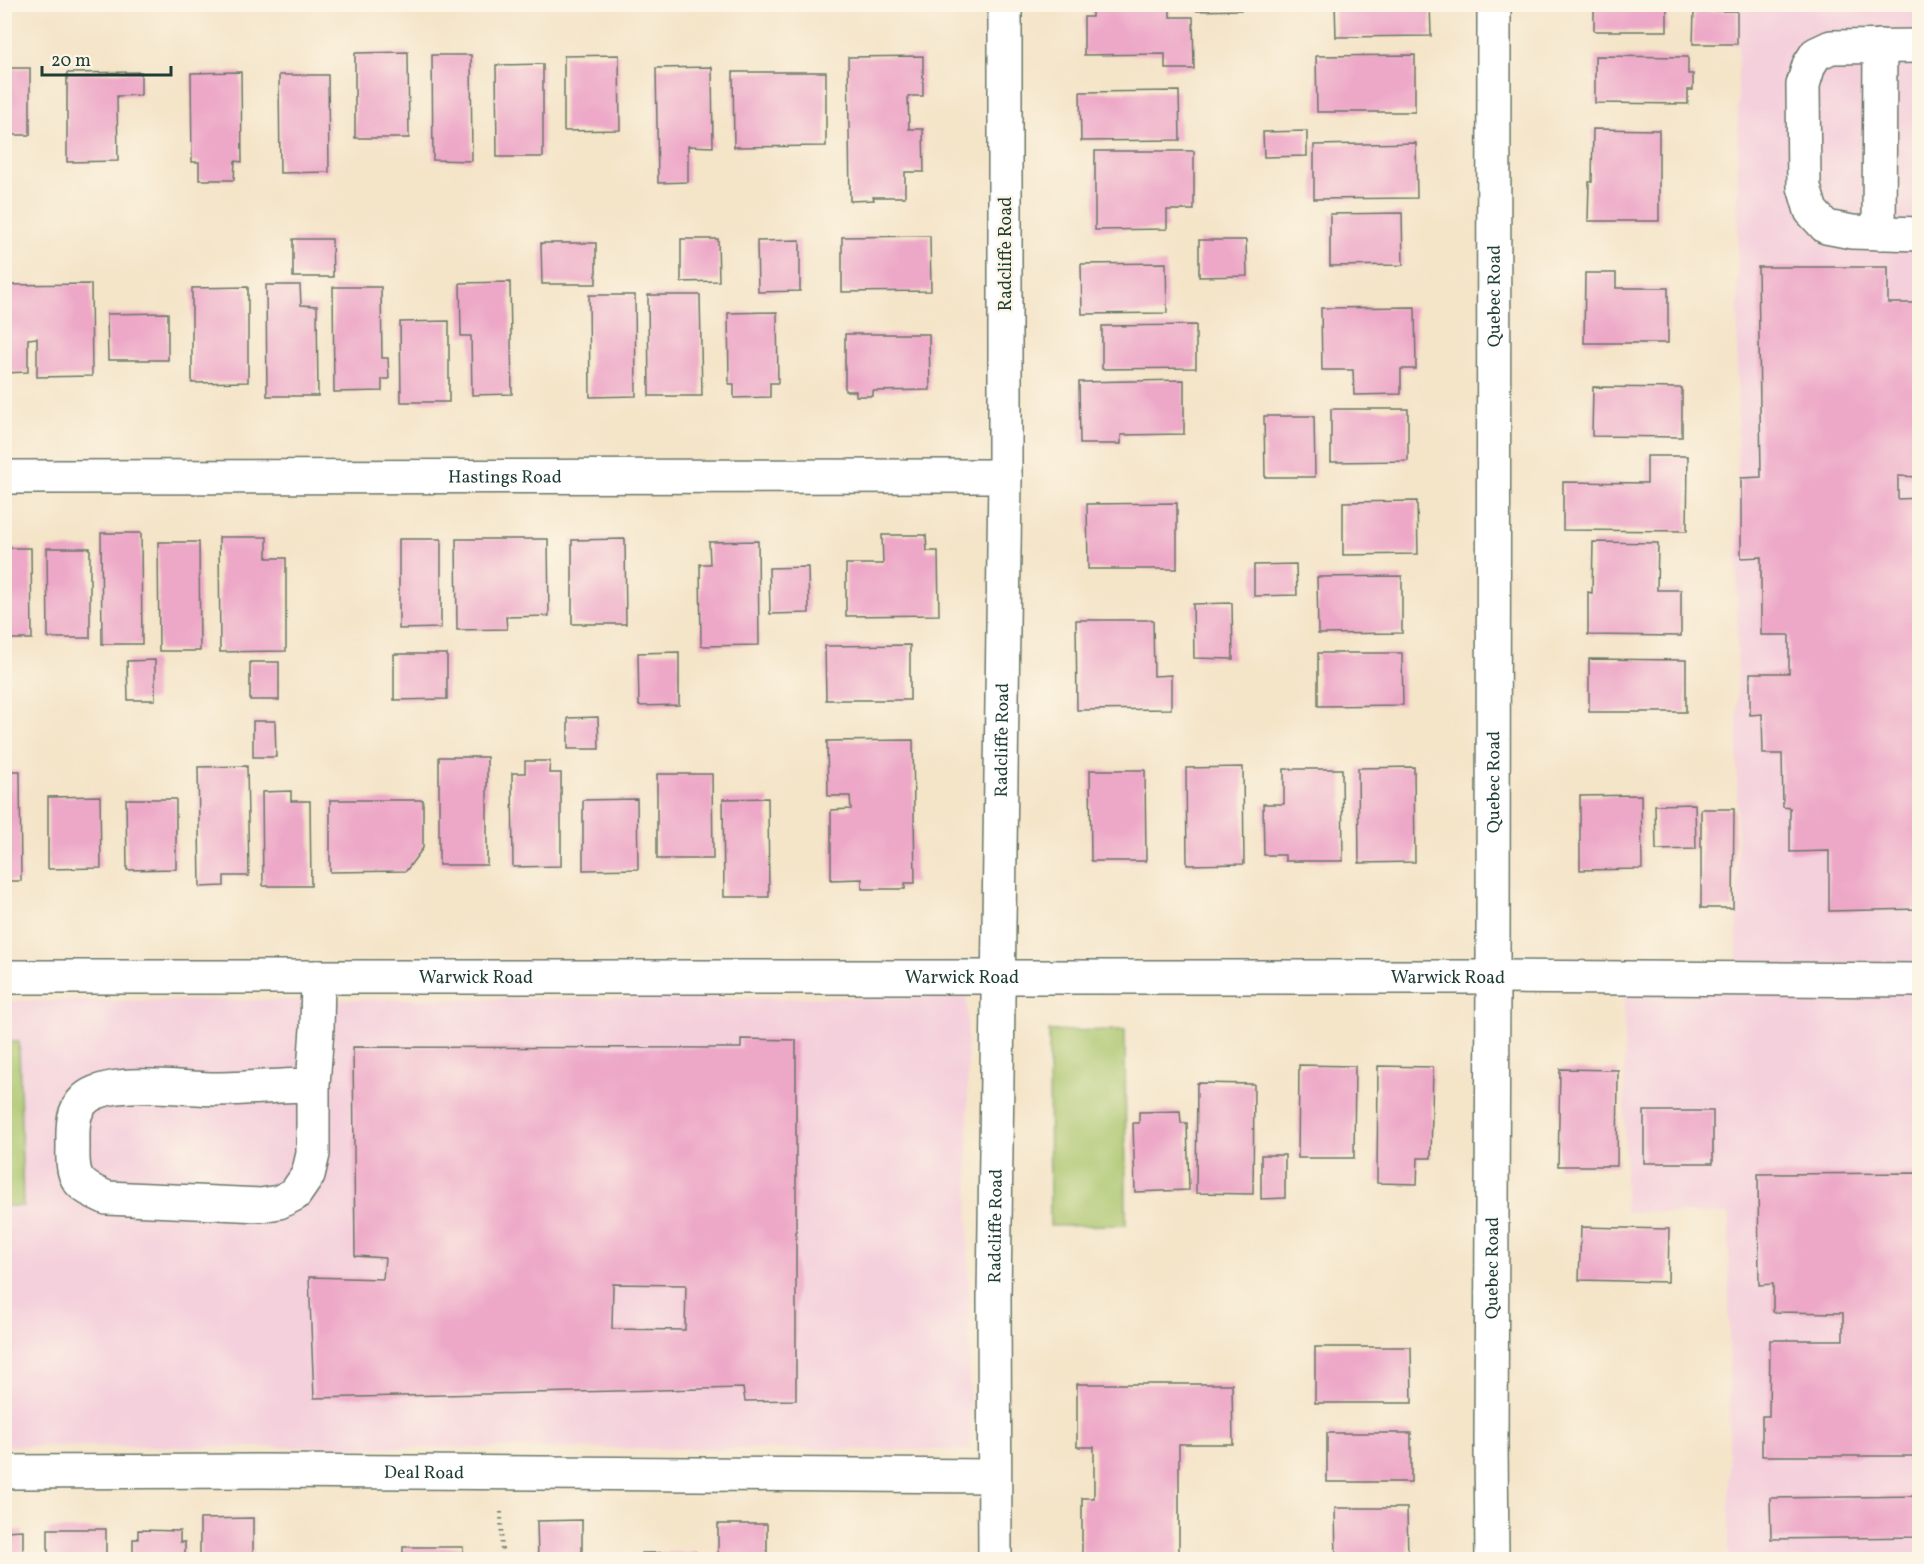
<svg xmlns="http://www.w3.org/2000/svg" width="1924" height="1564" font-family="Vollkorn,serif">
  <style>
    .built { fill: #f4cfdc }
    .green { fill: #a8c46b; stroke: #648050; stroke-width: 1.5 }
    .building { fill: #eda7c7; fill-rule: evenodd }
    .lines { fill: none; stroke-linecap: round; stroke-linejoin: round }
    .minor-casing { stroke: #6a7768; stroke-width: 36 }
    .path { stroke: #6a7768; stroke-width: 4; stroke-dasharray: 1.5 4.5; stroke-linecap: butt }
    .minor { stroke: #fff; stroke-width: 33 }
    .labels { text-anchor: middle; stroke-width: 5; stroke-linejoin: round; paint-order: stroke }
    .street-label { font-size: 18px; fill: #1f3d34; stroke: #fcf5e5 }
  </style>
  <rect width="100%" height="100%" fill="#fcf5e5"/>
  <filter id="ink" filterUnits="userSpaceOnUse"><feTurbulence type="fractalNoise" baseFrequency=".0167" numOctaves="2"/><feDisplacementMap in="SourceGraphic" scale="12" xChannelSelector="R" yChannelSelector="G"/><feConvolveMatrix kernelMatrix="1 2 1 2 8 2 1 2 1" color-interpolation-filters="sRGB"/></filter>
  <filter id="wash" filterUnits="userSpaceOnUse"><feTurbulence type="fractalNoise" baseFrequency=".008" numOctaves="4" result="noise"/><feDisplacementMap in="SourceGraphic" scale="24" xChannelSelector="R" yChannelSelector="G"/><feGaussianBlur stdDeviation="1.35" result="paint"/><feColorMatrix in="noise" values="0 0 0 0 0 0 0 0 0 0 0 0 0 0 0 0 0 1.4 0 .05"/><feComposite in="paint" operator="in"/></filter>
  <g filter="url(#wash)">
    <rect width="100%" height="100%" fill="#f4e4c8"/>
    <path class="built" d="M 1738,5 L 1919,5 L 1919,1559 L 1729,1559 L 1729,1214 L 1625,1212 L 1624,972 L 1737,971 Z
      M 967,997 L 970,1450 L 5,1446 L 5,1001 Z"/>
    <path class="green" d="M 1125,1030 L 1126,1225 L 1050,1226 L 1049,1031 Z
      M 5,1042 L 19,1042 L 23,1206 L 5,1206 Z"/>
    <g id="blocks">
      <path class="building" d="M 1114,4 L 1170,4 L 1170,17 L 1193,17 L 1194,69 L 1165,69 L 1165,54 L 1084,55 L 1084,17 L 1092,17 L 1092,8 L 1114,8 Z
        M 1197,4 L 1241,4 L 1241,10 L 1197,11 Z
        M 1335,4 L 1430,4 L 1431,36 L 1336,37 Z
        M 1594,4 L 1667,4 L 1667,31 L 1594,31 Z
        M 1694,11 L 1737,11 L 1737,44 L 1693,44 Z
        M 408,52 L 409,138 L 355,138 L 355,53 Z
        M 432,55 L 471,55 L 472,161 L 433,160 Z
        M 619,55 L 620,130 L 564,131 L 564,56 Z
        M 1415,55 L 1415,112 L 1317,112 L 1316,56 Z
        M 923,56 L 923,96 L 908,96 L 909,129 L 923,129 L 924,172 L 905,172 L 905,197 L 873,197 L 874,200 L 850,201 L 848,57 Z
        M 1595,56 L 1688,57 L 1688,74 L 1693,74 L 1693,90 L 1688,90 L 1688,104 L 1595,103 Z
        M 543,64 L 543,157 L 497,157 L 496,65 Z
        M 712,67 L 713,147 L 688,146 L 688,182 L 658,183 L 656,68 Z
        M 4,68 L 30,68 L 30,135 L 4,135 Z
        M 141,72 L 141,95 L 117,96 L 118,161 L 67,162 L 67,73 Z
        M 241,72 L 242,162 L 235,161 L 234,180 L 199,180 L 199,162 L 192,162 L 191,73 Z
        M 733,72 L 826,72 L 826,146 L 734,147 Z
        M 279,75 L 328,75 L 329,172 L 280,173 Z
        M 1179,91 L 1180,140 L 1081,141 L 1080,92 Z
        M 1593,129 L 1659,130 L 1659,221 L 1588,221 L 1589,182 L 1592,182 Z
        M 1307,131 L 1307,156 L 1264,157 L 1263,132 Z
        M 1416,143 L 1417,198 L 1314,199 L 1314,145 Z
        M 1095,151 L 1194,151 L 1194,210 L 1167,210 L 1167,229 L 1095,230 Z
        M 1402,213 L 1403,265 L 1330,266 L 1330,214 Z
        M 930,236 L 931,291 L 842,292 L 842,237 Z
        M 293,239 L 332,239 L 333,277 L 293,277 Z
        M 681,239 L 718,239 L 719,281 L 681,282 Z
        M 800,240 L 800,291 L 758,292 L 757,241 Z
        M 1199,240 L 1246,240 L 1247,276 L 1199,277 Z
        M 541,243 L 596,243 L 596,284 L 542,284 Z
        M 1166,263 L 1167,313 L 1082,314 L 1081,264 Z
        M 1758,267 L 1888,267 L 1888,303 L 1920,303 L 1920,477 L 1898,476 L 1898,499 L 1920,498 L 1920,909 L 1829,911 L 1829,851 L 1790,852 L 1790,808 L 1783,807 L 1782,754 L 1763,754 L 1762,714 L 1750,715 L 1750,673 L 1789,673 L 1789,635 L 1761,635 L 1761,557 L 1741,558 L 1741,478 L 1761,477 Z
        M 1585,273 L 1616,273 L 1616,288 L 1668,288 L 1668,343 L 1584,343 Z
        M 510,282 L 512,394 L 472,395 L 471,336 L 461,336 L 460,283 Z
        M 91,284 L 92,376 L 37,377 L 37,338 L 28,339 L 28,372 L 4,373 L 4,285 Z
        M 266,285 L 300,285 L 301,305 L 317,306 L 318,396 L 267,396 Z
        M 248,287 L 248,382 L 192,383 L 192,288 Z
        M 333,287 L 381,287 L 382,358 L 388,358 L 389,379 L 382,379 L 382,391 L 334,392 Z
        M 589,295 L 635,295 L 636,396 L 590,397 Z
        M 648,295 L 700,295 L 702,396 L 649,396 Z
        M 1415,307 L 1416,369 L 1401,369 L 1401,394 L 1354,395 L 1353,370 L 1322,370 L 1321,308 Z
        M 777,312 L 778,383 L 770,383 L 770,397 L 734,398 L 734,384 L 729,384 L 728,313 Z
        M 168,313 L 168,360 L 108,360 L 107,314 Z
        M 449,321 L 449,402 L 401,402 L 400,322 Z
        M 1196,325 L 1196,368 L 1102,369 L 1102,326 Z
        M 845,334 L 929,334 L 930,390 L 873,391 L 873,396 L 856,396 L 856,391 L 845,391 Z
        M 1184,380 L 1184,434 L 1121,435 L 1121,444 L 1080,444 L 1079,382 Z
        M 1593,387 L 1682,388 L 1682,437 L 1592,436 Z
        M 1331,409 L 1408,409 L 1408,461 L 1331,462 Z
        M 1264,416 L 1314,416 L 1315,477 L 1265,477 Z
        M 1647,456 L 1688,456 L 1687,531 L 1563,530 L 1563,482 L 1647,483 Z
        M 1417,501 L 1418,554 L 1343,555 L 1343,502 Z
        M 1177,503 L 1177,569 L 1088,569 L 1087,504 Z
        M 101,533 L 141,533 L 142,644 L 102,644 Z
        M 882,535 L 926,535 L 927,551 L 938,551 L 939,615 L 846,616 L 846,564 L 883,564 Z
        M 219,537 L 267,537 L 267,558 L 286,558 L 286,651 L 220,652 Z
        M 399,539 L 441,539 L 441,628 L 399,629 Z
        M 456,539 L 548,539 L 549,616 L 506,617 L 507,629 L 457,630 Z
        M 625,539 L 626,624 L 572,624 L 572,540 Z
        M 758,541 L 759,645 L 701,646 L 700,564 L 710,564 L 709,542 Z
        M 158,542 L 199,542 L 200,651 L 159,651 Z
        M 1593,542 L 1658,543 L 1657,590 L 1681,590 L 1681,636 L 1588,635 L 1588,592 L 1592,593 Z
        M 4,548 L 31,548 L 32,639 L 4,639 Z
        M 47,548 L 90,548 L 90,638 L 48,638 Z
        M 1296,564 L 1297,595 L 1254,596 L 1254,565 Z
        M 808,567 L 809,613 L 770,614 L 769,568 Z
        M 1402,576 L 1402,633 L 1318,634 L 1317,577 Z
        M 1232,603 L 1233,659 L 1194,658 L 1193,604 Z
        M 1076,620 L 1153,620 L 1154,676 L 1171,675 L 1171,709 L 1077,710 Z
        M 910,645 L 910,700 L 826,700 L 825,646 Z
        M 679,652 L 679,705 L 639,706 L 638,653 Z
        M 1318,653 L 1402,653 L 1403,705 L 1318,706 Z
        M 394,654 L 447,654 L 447,699 L 394,700 Z
        M 1589,659 L 1686,660 L 1686,712 L 1589,712 Z
        M 155,660 L 155,700 L 128,700 L 127,661 Z
        M 250,662 L 279,662 L 279,700 L 250,700 Z
        M 598,717 L 599,749 L 568,749 L 568,718 Z
        M 253,721 L 275,721 L 276,757 L 253,757 Z
        M 913,740 L 915,883 L 905,883 L 905,889 L 862,889 L 862,879 L 831,880 L 831,810 L 851,809 L 850,796 L 828,796 L 827,741 Z
        M 439,757 L 487,757 L 487,865 L 439,865 Z
        M 525,761 L 550,761 L 549,773 L 561,773 L 561,866 L 513,867 L 512,773 L 525,773 Z
        M 247,766 L 249,876 L 224,876 L 224,886 L 200,887 L 198,767 Z
        M 1243,767 L 1244,864 L 1187,865 L 1186,768 Z
        M 1414,767 L 1415,862 L 1359,863 L 1358,768 Z
        M 1284,769 L 1342,769 L 1343,861 L 1285,861 L 1285,855 L 1264,855 L 1263,804 L 1284,804 Z
        M 1090,770 L 1145,770 L 1146,861 L 1091,861 Z
        M 4,771 L 20,771 L 21,881 L 4,881 Z
        M 657,774 L 712,774 L 713,859 L 657,859 Z
        M 291,791 L 291,801 L 310,801 L 311,886 L 263,886 L 262,792 Z
        M 1641,795 L 1642,869 L 1580,870 L 1580,796 Z
        M 100,796 L 101,868 L 48,869 L 48,797 Z
        M 768,798 L 769,897 L 724,897 L 723,799 Z
        M 126,799 L 176,799 L 176,869 L 127,870 Z
        M 637,799 L 638,869 L 583,870 L 583,800 Z
        M 330,800 L 423,800 L 423,848 L 406,871 L 330,872 Z
        M 1695,804 L 1696,849 L 1656,850 L 1655,805 Z
        M 1701,809 L 1734,809 L 1733,908 L 1701,908 Z
        M 741,1039 L 796,1040 L 796,1400 L 745,1401 L 743,1388 L 314,1398 L 309,1277 L 383,1279 L 385,1258 L 355,1256 L 353,1047 L 741,1048 ZM 613,1284 L 686,1285 L 685,1330 L 612,1329 Z
        M 1299,1065 L 1355,1066 L 1354,1158 L 1298,1158 Z
        M 1378,1066 L 1433,1067 L 1431,1158 L 1418,1158 L 1417,1184 L 1377,1183 Z
        M 1560,1069 L 1618,1070 L 1617,1166 L 1558,1166 Z
        M 1197,1083 L 1254,1084 L 1253,1194 L 1196,1193 Z
        M 1180,1111 L 1181,1123 L 1187,1123 L 1189,1190 L 1135,1192 L 1133,1123 L 1139,1123 L 1139,1112 Z
        M 1644,1111 L 1713,1111 L 1713,1163 L 1644,1163 Z
        M 1261,1155 L 1285,1155 L 1285,1198 L 1261,1199 Z
        M 1920,1173 L 1920,1456 L 1762,1456 L 1762,1416 L 1769,1416 L 1770,1340 L 1843,1340 L 1843,1313 L 1773,1312 L 1773,1284 L 1759,1285 L 1758,1174 Z
        M 1581,1227 L 1669,1229 L 1668,1282 L 1579,1280 Z
        M 1315,1347 L 1411,1347 L 1412,1403 L 1315,1403 Z
        M 1077,1384 L 1232,1384 L 1233,1444 L 1179,1444 L 1179,1560 L 1082,1560 L 1082,1498 L 1094,1498 L 1094,1447 L 1077,1447 Z
        M 1327,1433 L 1411,1433 L 1411,1482 L 1327,1482 Z
        M 1920,1496 L 1920,1537 L 1771,1539 L 1770,1498 Z
        M 1335,1508 L 1407,1508 L 1408,1560 L 1336,1560 Z
        M 253,1518 L 253,1560 L 200,1560 L 200,1519 Z
        M 582,1520 L 582,1560 L 538,1560 L 537,1521 Z
        M 718,1524 L 767,1524 L 767,1560 L 718,1560 Z
        M 48,1529 L 106,1529 L 106,1560 L 48,1560 Z
        M 23,1530 L 23,1560 L 4,1560 L 4,1531 Z
        M 138,1530 L 180,1531 L 180,1542 L 185,1542 L 185,1560 L 133,1560 L 133,1539 L 138,1539 Z
        M 403,1547 L 463,1547 L 463,1560 L 403,1560 Z
        M 696,1552 L 696,1560 L 642,1560 L 642,1553 Z"/>
    </g>
  </g>
  <g filter="url(#ink)">
    <use href="#blocks" fill-opacity="0" stroke="#6a7768" stroke-width="1.5"/>
    <g class="lines">
      <g class="minor-casing">
        <g id="minor">
          <path d="M 1920,46 L 1831,47 L 1816,54 L 1809,65 L 1803,85 L 1804,187 L 1811,211 L 1826,227 L 1852,232 L 1920,234"/>
          <path d="M 1879,233 L 1880,46"/>
          <path id="s1" d="M 4,477 L 1005,476"/>
          <path id="s2" d="M 4,977 L 1493,977 L 1920,980"/>
          <path d="M 313,1085 C 280,1085 248,1089 216,1089 C 183,1089 110,1077 85,1099 C 71,1112 73,1130 73,1147 C 72,1180 77,1185 107,1198 L 261,1205 L 279,1202 L 295,1194 L 308,1175 L 313,1154 L 313,1085 L 317,1029 L 318,977"/>
          <path id="s3" d="M 4,1472 L 263,1471 L 994,1476"/>
          <path id="s4" d="M 995,1560 L 994,1298 L 1005,476 L 1005,4"/>
          <path id="s5" d="M 1492,1560 L 1491,1443 L 1493,977 L 1494,4"/>
        </g>
      </g>
      <path class="path" d="M 501,1512 L 502,1560"/>
      <use href="#minor" class="minor"/>
    </g>
  </g>
  <g class="labels">
    <g class="street-label">
      <text transform="translate(1005 254) rotate(-90)" y="6">Radcliffe Road</text>
      <text dy="6" stroke="none"><textPath href="#s5" startOffset="1264">Quebec Road</textPath></text>
      <text dy="6" stroke="none"><textPath href="#s1" startOffset="501">Hastings Road</textPath></text>
      <text dy="6" stroke="none"><textPath href="#s4" startOffset="820">Radcliffe Road</textPath></text>
      <text dy="6" stroke="none"><textPath href="#s5" startOffset="778">Quebec Road</textPath></text>
      <text dy="6" stroke="none"><textPath href="#s2" startOffset="472">Warwick Road</textPath></text>
      <text dy="6" stroke="none"><textPath href="#s2" startOffset="958">Warwick Road</textPath></text>
      <text dy="6" stroke="none"><textPath href="#s2" startOffset="1444">Warwick Road</textPath></text>
      <text dy="6" stroke="none"><textPath href="#s4" startOffset="334">Radcliffe Road</textPath></text>
      <text dy="6" stroke="none"><textPath href="#s5" startOffset="292">Quebec Road</textPath></text>
      <text dy="6" stroke="none"><textPath href="#s3" startOffset="420">Deal Road</textPath></text>
    </g>
  </g>
  <rect width="1924" height="1564" fill="none" stroke="#fcf5e5" stroke-width="24"/>
  <path d="M42 66v9h129v-9" fill="none" stroke="#1f3d34" stroke-width="3"/>
  <text x="51" y="66" font-size="18" fill="#1f3d34" stroke="#fcf5e5" stroke-width="4.5" paint-order="stroke">20 m</text>
</svg>
